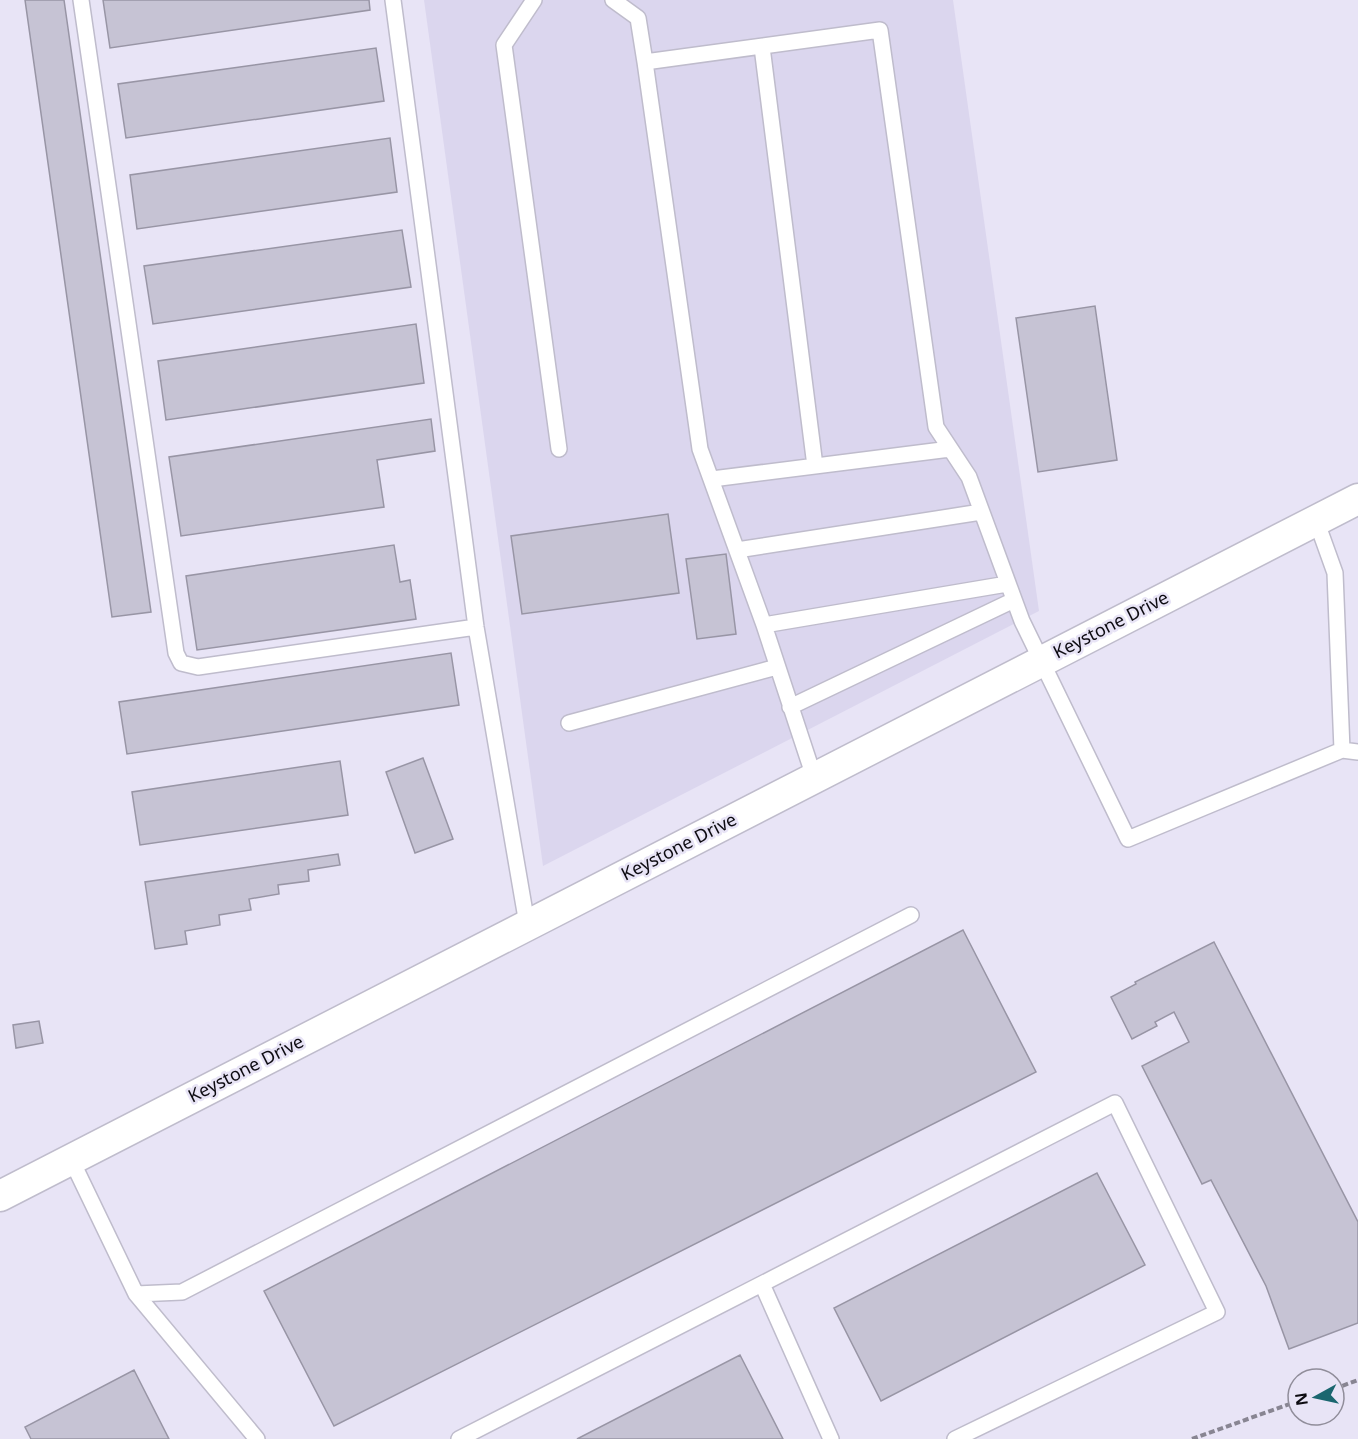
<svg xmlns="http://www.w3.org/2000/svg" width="1358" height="1439" font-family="'Noto Sans',sans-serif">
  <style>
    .built { fill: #dbd6ee }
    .building { fill: #c6c3d4; stroke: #9895a5; stroke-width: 1.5 }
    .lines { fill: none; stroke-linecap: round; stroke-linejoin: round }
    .lane-casing { stroke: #bfbccc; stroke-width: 18 }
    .street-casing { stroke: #bfbccc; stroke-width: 33 }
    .path { stroke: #888592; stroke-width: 4; stroke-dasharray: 6 3; stroke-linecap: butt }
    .lane { stroke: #fff; stroke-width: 15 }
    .street { stroke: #fff; stroke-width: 30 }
    .labels { text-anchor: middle; stroke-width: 5; stroke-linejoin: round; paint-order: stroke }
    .street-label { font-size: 18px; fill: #0d0b11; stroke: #e8e4f6 }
  </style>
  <rect width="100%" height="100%" fill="#e8e4f6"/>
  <path class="built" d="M 424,0 L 953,0 L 1039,611 L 543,866 Z"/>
  <path class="building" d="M 25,0 L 64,0 L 151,612 L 112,617 Z
    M 103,0 L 369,0 L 370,10 L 110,48 Z
    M 376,48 L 384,101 L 126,138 L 118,84 Z
    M 390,138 L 397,192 L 137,229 L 130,175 Z
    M 402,230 L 411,287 L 153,324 L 144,266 Z
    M 1095,306 L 1117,460 L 1038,472 L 1016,318 Z
    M 416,324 L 424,383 L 166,420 L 158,361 Z
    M 431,419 L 435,451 L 377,460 L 384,507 L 181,536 L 169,457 Z
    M 668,514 L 679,593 L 522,614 L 511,536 Z
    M 394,545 L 400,582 L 410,580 L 416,619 L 197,650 L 186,576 Z
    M 726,554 L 736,634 L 697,639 L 686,559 Z
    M 451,653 L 459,705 L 127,754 L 119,702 Z
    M 423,758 L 453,839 L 415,853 L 386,772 Z
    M 340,761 L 348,815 L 140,845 L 132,792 Z
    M 338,854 L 340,865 L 308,870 L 309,881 L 278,885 L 279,894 L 249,899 L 251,910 L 219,915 L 220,925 L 185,931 L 187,944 L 155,949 L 145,882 Z
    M 963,930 L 1036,1072 L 334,1426 L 264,1291 Z
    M 1214,942 L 1358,1222 L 1358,1323 L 1289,1349 L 1266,1286 L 1211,1180 L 1202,1184 L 1142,1066 L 1189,1042 L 1174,1012 L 1155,1022 L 1157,1026 L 1132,1039 L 1111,997 L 1136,984 L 1135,982 Z
    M 39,1021 L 43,1043 L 16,1048 L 13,1025 Z
    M 1097,1173 L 1145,1265 L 881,1401 L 834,1308 Z
    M 740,1355 L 783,1439 L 577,1439 Z
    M 134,1370 L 169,1439 L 31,1439 L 25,1427 Z"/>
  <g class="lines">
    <g class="lane-casing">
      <path id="lane" d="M 81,0 L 176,653 L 181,663 L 198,667 L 476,627
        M 393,0 L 476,627 L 527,924
        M 534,0 L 504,45 L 559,449
        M 613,0 L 638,18 L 645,62
        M 762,47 L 815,466
        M 712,479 L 950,449
        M 737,550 L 981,512
        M 764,625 L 1007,584
        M 790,707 L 1014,600
        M 569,723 L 777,667
        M 1342,750 L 1358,752
        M 814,777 L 764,625 L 700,449 L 645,62 L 880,30 L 936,427 L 969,477 L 1022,621 L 1128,839 L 1342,750 L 1335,573 L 1316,520
        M 71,1159 L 136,1294 L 257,1439
        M 762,1284 L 831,1439
        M 136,1294 L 182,1292 L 911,915
        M 459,1439 L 1115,1103 L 1217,1312 L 955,1439"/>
    </g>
    <g class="street-casing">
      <path id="street" d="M 0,1196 L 1358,499"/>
    </g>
    <path class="path" d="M 1334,1389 L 1358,1380
      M 1192,1439 L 1298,1401"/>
    <use href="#lane" class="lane"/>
    <use href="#street" class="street"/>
  </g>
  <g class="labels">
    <g class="street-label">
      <text transform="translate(1111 625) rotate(-27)" y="6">Keystone Drive</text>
      <text transform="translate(679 847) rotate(-27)" y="6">Keystone Drive</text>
      <text transform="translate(246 1069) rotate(-27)" y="6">Keystone Drive</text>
    </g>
  </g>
  <g transform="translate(1316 1397) rotate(262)"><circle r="28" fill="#e8e4f6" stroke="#908d9a" stroke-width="1.5"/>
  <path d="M0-4.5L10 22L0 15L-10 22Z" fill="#1a666f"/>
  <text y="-9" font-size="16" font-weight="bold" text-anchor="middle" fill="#0d0b11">N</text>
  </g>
</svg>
